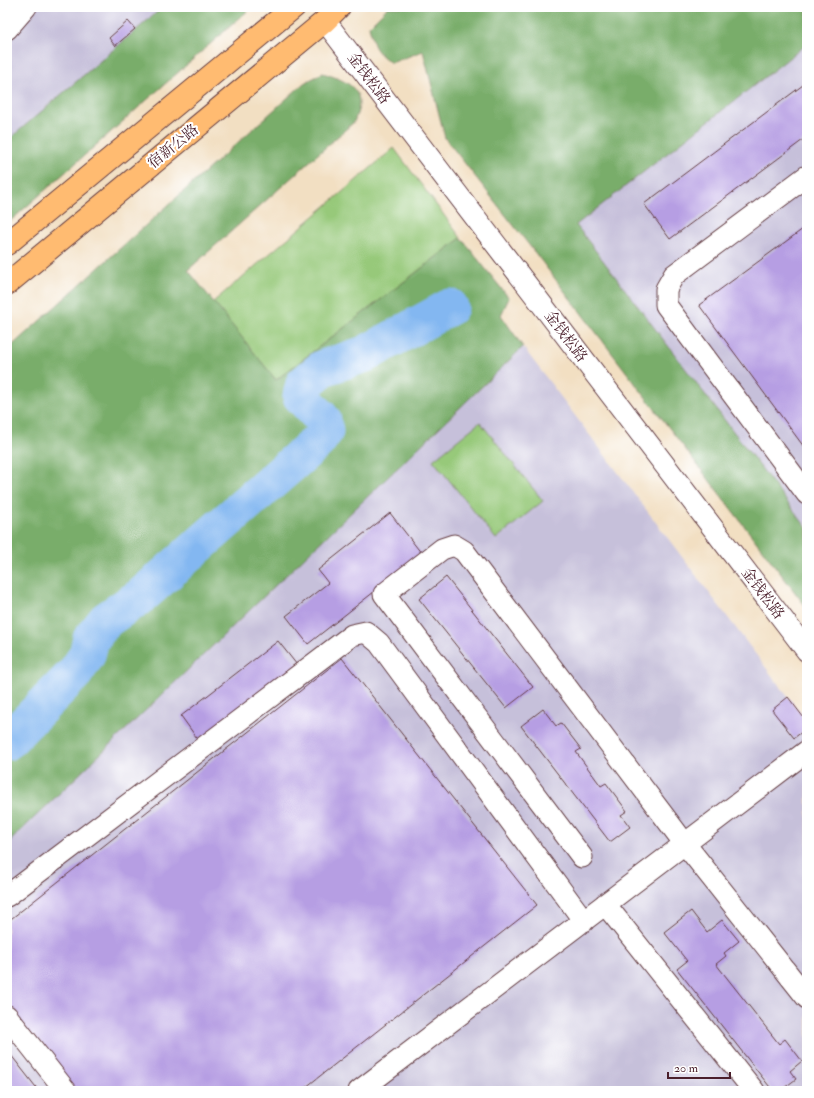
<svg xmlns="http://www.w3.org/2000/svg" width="814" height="1098" font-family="'IM FELL Double Pica','Noto Serif SC',serif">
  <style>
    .industrial { fill: #c6c0da }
    .green { fill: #97c97a; stroke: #707452 }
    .forest { fill: #79ad6a; stroke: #62664a }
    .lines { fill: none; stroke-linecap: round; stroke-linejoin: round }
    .river { stroke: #83b7f1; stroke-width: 37 }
    .building { fill: #b69ee3 }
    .minor-casing { stroke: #633c42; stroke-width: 23 }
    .highway-casing { stroke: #633c42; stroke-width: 24 }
    .minor { stroke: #fff; stroke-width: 21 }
    .highway { stroke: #ffbb71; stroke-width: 22 }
    .labels { text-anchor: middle; stroke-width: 4; stroke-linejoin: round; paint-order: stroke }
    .street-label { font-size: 15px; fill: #4a1f2b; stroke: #fff }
  </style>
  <rect width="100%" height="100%" fill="#fff"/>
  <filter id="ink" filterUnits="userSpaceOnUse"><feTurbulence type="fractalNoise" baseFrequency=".025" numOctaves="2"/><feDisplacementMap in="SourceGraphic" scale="8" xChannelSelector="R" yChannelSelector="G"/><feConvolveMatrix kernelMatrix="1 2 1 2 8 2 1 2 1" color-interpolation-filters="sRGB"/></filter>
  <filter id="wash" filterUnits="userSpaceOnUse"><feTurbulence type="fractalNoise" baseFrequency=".012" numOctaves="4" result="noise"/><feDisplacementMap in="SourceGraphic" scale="16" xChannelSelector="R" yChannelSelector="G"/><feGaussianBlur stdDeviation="0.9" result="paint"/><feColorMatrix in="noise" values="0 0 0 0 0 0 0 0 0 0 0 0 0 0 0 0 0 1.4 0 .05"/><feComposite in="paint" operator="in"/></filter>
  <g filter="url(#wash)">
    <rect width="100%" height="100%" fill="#f2dfc2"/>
    <path class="industrial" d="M 7,7 L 163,7 L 7,141 Z
      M 807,44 L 807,528 L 576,225 Z
      M 523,347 L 807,722 L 807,1091 L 7,1091 L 7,844 Z"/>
    <path class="green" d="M 394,148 L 461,238 L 276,380 L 213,302 Z
      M 480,422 L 543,501 L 496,539 L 433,460 Z"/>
    <path class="forest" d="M 163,7 L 252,7 L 7,224 L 7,141 Z
      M 388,7 L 807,7 L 807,44 L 576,225 L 807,528 L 807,608 L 536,254 L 445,138 L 423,51 L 391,63 C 373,49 374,47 369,26 Z
      M 323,73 C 337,78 360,84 359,104 C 359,110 356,116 354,122 L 188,270 L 276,380 L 461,238 L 509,298 L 501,315 L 523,347 L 7,844 L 7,350 L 304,83 Z"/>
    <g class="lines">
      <path class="river" d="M 7,742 L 75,673 L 87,655 L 91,639 L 106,620 L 141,596 L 318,441 L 325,431 L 323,420 L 301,396 L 304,384 L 323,368 L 365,354 L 450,307"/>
    </g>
    <g id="blocks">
      <path class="building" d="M 128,21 L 135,29 L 115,46 L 109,38 Z
        M 807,82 L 807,137 L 670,239 L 644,204 Z
        M 807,226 L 807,451 L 699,305 Z
        M 390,513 L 422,554 L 308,644 L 286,616 L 328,583 L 318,570 Z
        M 446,577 L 533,687 L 506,708 L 419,599 Z
        M 278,641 L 297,665 L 199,741 L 181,716 Z
        M 342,658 L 537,905 L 301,1091 L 73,1091 L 7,1008 L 7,922 Z
        M 788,697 L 807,722 L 807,728 L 794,738 L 772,710 Z
        M 543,709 L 556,726 L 561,723 L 581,749 L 576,752 L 601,786 L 606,783 L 627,811 L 621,815 L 630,827 L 610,842 L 521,726 Z
        M 691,911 L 707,932 L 722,920 L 739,941 L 724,953 L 726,956 L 716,964 L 779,1044 L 785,1039 L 802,1061 L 790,1071 L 796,1079 L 780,1091 L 773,1091 L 677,969 L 687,961 L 664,932 Z
        M 7,1050 L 39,1091 L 7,1091 Z"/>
    </g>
  </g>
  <g filter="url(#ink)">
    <use href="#blocks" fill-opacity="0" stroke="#633c42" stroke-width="1"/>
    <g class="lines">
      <g class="minor-casing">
        <path id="minor" d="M 325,21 L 807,651
          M 7,29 L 26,7
          M 807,176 L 674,275 L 666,289 L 666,305 L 807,494
          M 582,857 L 384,594 L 442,549 L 454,545 L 464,551 L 685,844 L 807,998
          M 7,896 L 352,635 L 366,632 L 379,643 L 584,921
          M 605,904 L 754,1091
          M 7,1016 L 66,1091
          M 359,1091 L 807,751"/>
      </g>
      <g class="highway-casing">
        <path id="highway" d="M 7,244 L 294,7
          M 7,284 L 325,21 L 339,7"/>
      </g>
      <use href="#minor" class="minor"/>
      <use href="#highway" class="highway"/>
    </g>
  </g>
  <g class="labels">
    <g class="street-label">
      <text transform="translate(369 78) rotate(53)" y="5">金钱松路</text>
      <text transform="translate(173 146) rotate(-39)" y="5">宿新公路</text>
      <text transform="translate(566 336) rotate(53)" y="5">金钱松路</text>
      <text transform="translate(763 593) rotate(53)" y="5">金钱松路</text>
    </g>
  </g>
  <rect width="814" height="1098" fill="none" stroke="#fff" stroke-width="24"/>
  <path d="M668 1072v6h62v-6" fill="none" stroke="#4a1f2b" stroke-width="2"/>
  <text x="674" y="1072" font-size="12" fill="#4a1f2b" stroke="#ffffff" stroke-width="3" paint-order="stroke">20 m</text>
</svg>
